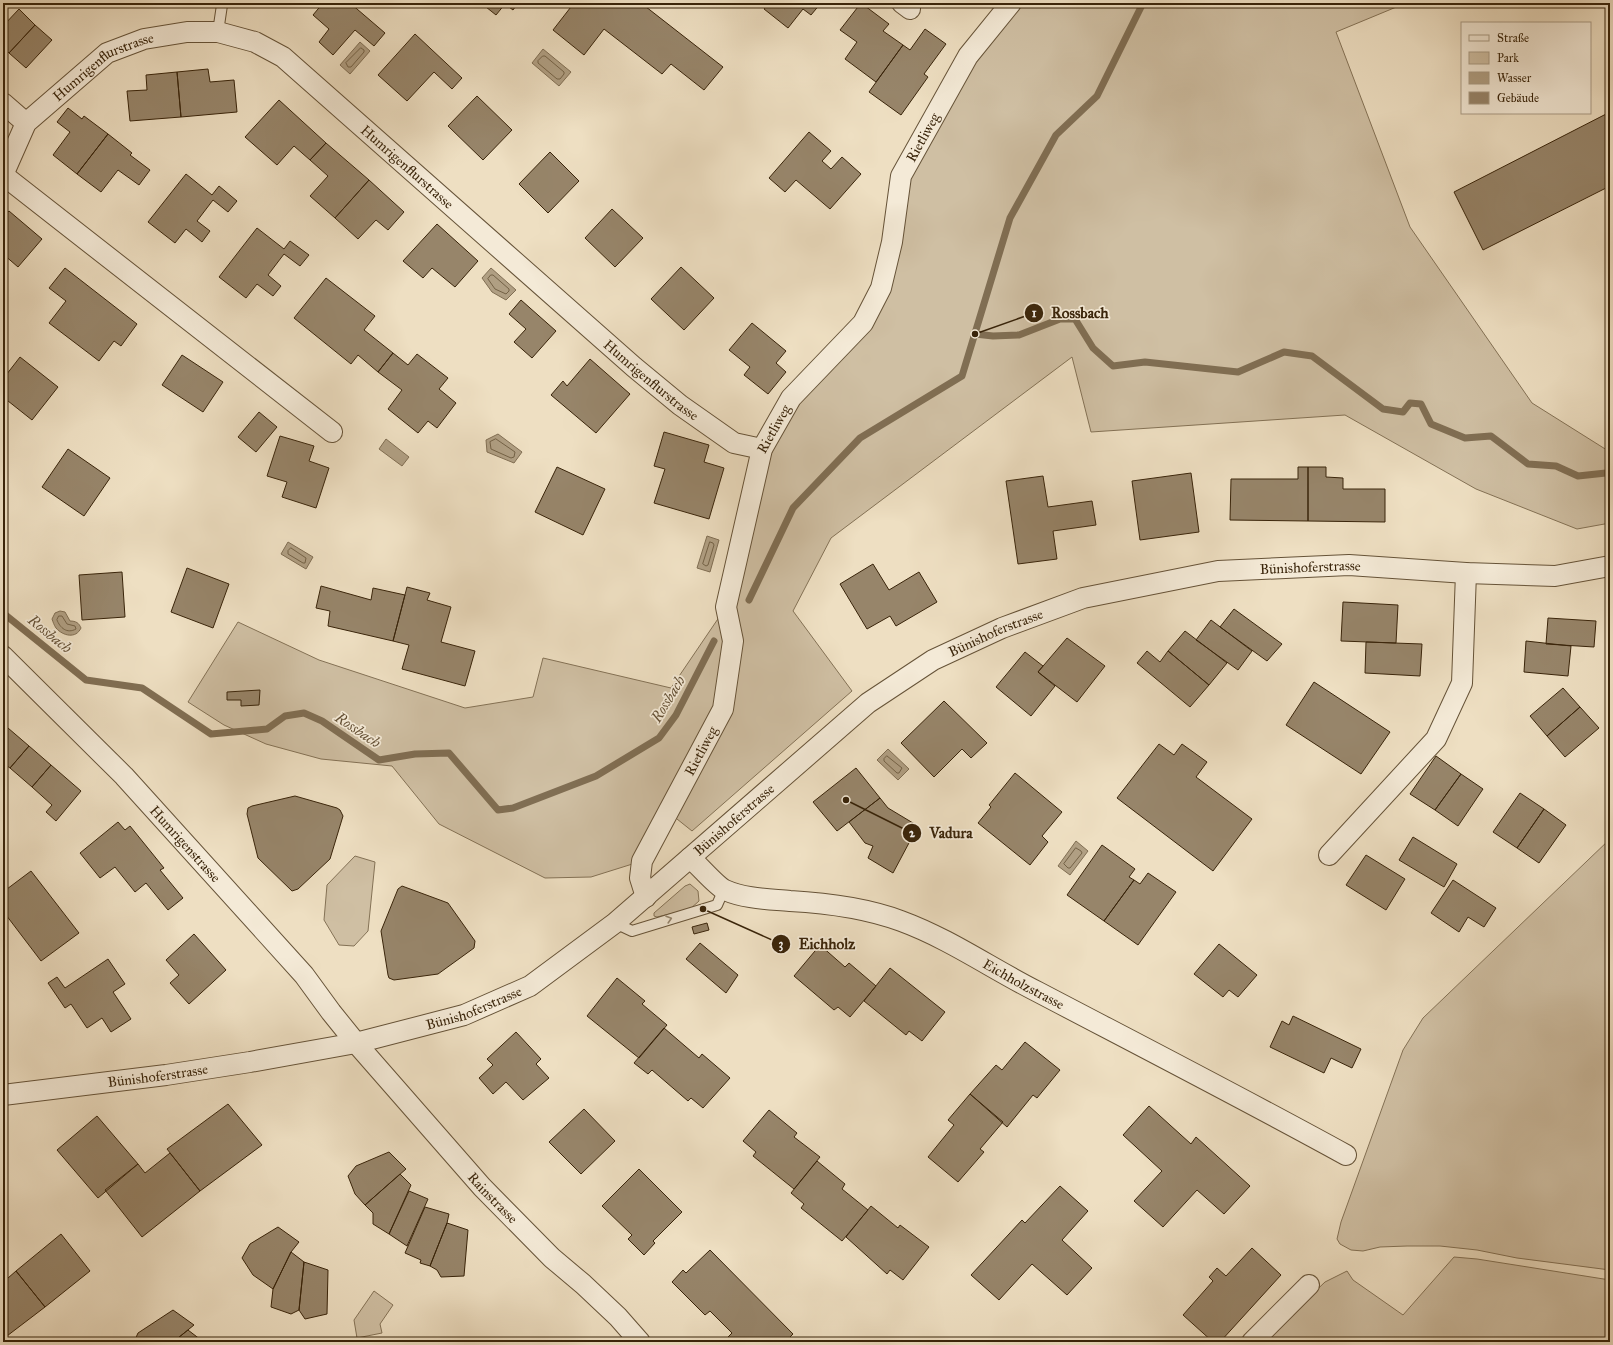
<svg xmlns="http://www.w3.org/2000/svg" width="1613" height="1345" font-family="'IM FELL Great Primer',serif">
  <style>
    .green { fill: #cfbfa3; stroke: #847256 }
    .water { fill: #b09f83; stroke: #806e53 }
    .lines { fill: none; stroke-linecap: round; stroke-linejoin: round }
    .shore { stroke: #746246; stroke-width: 1 }
    .stream { stroke: #806e53; stroke-width: 7 }
    .building { fill: #97856a; stroke: #39240a }
    .service-casing { stroke: #665338; stroke-width: 12 }
    .minor-casing { stroke: #665338; stroke-width: 22 }
    .service { stroke: #f4ead7; stroke-width: 10 }
    .minor { stroke: #f4ead7; stroke-width: 20 }
    .oneway { stroke: #968770 }
    .labels { text-anchor: middle; stroke-width: 3.5; stroke-linejoin: round; paint-order: stroke }
    .street-label { font-size: 14px; fill: #39240a; stroke: #f4ead7 }
    .water-label { font-size: 15px; font-style: italic; fill: #634f34; stroke: #f4ead7 }
    .leader { fill: none; stroke: #39240a; stroke-width: 1.5 }
    .callout-dot { fill: #39240a; stroke: #f4ead7; stroke-width: 1.5 }
    .mark-label { font-size: 12px; text-anchor: middle; font-weight: bold; fill: #fff }
    .callout-label { font-size: 15px; text-anchor: middle; font-weight: bold; fill: #39240a; stroke: #f4ead7; stroke-width: 3.5; stroke-linejoin: round; paint-order: stroke }
  </style>
  <rect width="100%" height="100%" fill="#eedfc2"/>
  <filter id="stains"><feTurbulence type="fractalNoise" baseFrequency=".005" numOctaves="4"/><feColorMatrix values="0 0 0 0 .2 0 0 0 0 .09 0 0 0 0 .02 0 0 0 .5 -.17"/></filter>
  <radialGradient id="worn" r=".72"><stop offset=".6" stop-color="#630" stop-opacity="0"/><stop offset="1" stop-color="#630" stop-opacity=".3"/></radialGradient>
  <path class="green" d="M 1011,3 L 1406,3 L 1336,32 L 1410,227 L 1532,403 L 1610,452 L 1610,523 L 1577,529 L 1476,489 L 1345,415 L 1091,432 L 1072,357 L 831,538 L 793,611 L 852,691 L 692,831 L 667,811 L 642,861 L 591,877 L 545,878 L 439,824 L 392,766 L 321,759 L 266,744 L 224,725 L 188,702 L 238,622 L 319,660 L 465,708 L 533,697 L 543,658 L 671,688 L 726,607 L 762,449 L 863,323 L 901,176 Z
    M 1610,839 L 1610,1270 L 1517,1258 L 1477,1250 L 1440,1246 L 1407,1246 L 1380,1247 L 1363,1251 L 1351,1250 L 1340,1244 L 1337,1239 L 1341,1222 L 1403,1050 L 1423,1018 Z
    M 355,856 L 375,862 L 368,931 L 354,946 L 339,945 L 324,920 L 327,885 Z
    M 690,884 L 698,891 L 699,901 L 690,909 L 657,917 L 654,916 L 654,913 L 685,886 Z
    M 1454,1257 L 1477,1259 L 1610,1280 L 1610,1342 L 1262,1342 L 1325,1282 L 1347,1271 L 1353,1280 L 1403,1315 Z
    M 374,1291 L 393,1305 L 380,1324 L 382,1333 L 357,1338 L 354,1320 Z"/>
  <path class="water" d="M 360,42 L 370,51 L 350,74 L 340,65 Z
    M 543,49 L 571,72 L 559,86 L 532,63 Z
    M 491,268 L 516,290 L 506,300 L 492,292 L 482,278 Z
    M 498,434 L 522,452 L 514,463 L 487,452 L 486,440 Z
    M 386,439 L 409,457 L 402,466 L 379,449 Z
    M 707,536 L 719,540 L 710,572 L 697,568 Z
    M 288,542 L 313,557 L 306,569 L 281,554 Z
    M 60,611 L 65,612 L 70,621 C 76,621 79,623 81,628 C 76,639 63,636 56,628 C 54,625 53,622 52,619 L 55,613 Z
    M 888,749 L 909,769 L 898,780 L 877,760 Z
    M 1076,841 L 1088,851 L 1070,875 L 1058,866 Z"/>
  <g class="lines">
    <path class="shore" d="M 361,48 L 364,50 L 364,52 L 351,67 L 348,67 L 346,63 Z
      M 543,56 L 545,56 L 564,72 L 564,74 L 560,79 L 557,79 L 538,63 L 538,61 Z
      M 491,275 L 493,275 L 509,289 L 509,291 L 506,294 L 495,289 L 488,279 Z
      M 496,439 L 515,452 L 514,457 L 511,458 L 491,449 L 490,442 Z
      M 710,542 L 713,543 L 714,545 L 708,565 L 706,566 L 703,564 Z
      M 291,548 L 306,558 L 305,563 L 303,563 L 288,554 L 288,551 Z
      M 59,616 L 62,616 L 67,624 L 75,626 L 76,629 C 67,634 60,628 57,620 Z
      M 887,756 L 902,768 L 899,773 L 897,773 L 884,761 L 884,759 Z
      M 1076,848 L 1081,851 L 1082,853 L 1070,868 L 1068,868 L 1064,864 Z"/>
    <path class="stream" d="M 975,334 L 993,336 L 1019,335 L 1060,319 L 1075,319 L 1093,348 L 1113,366 L 1145,362 L 1238,372 L 1284,352 L 1312,356 L 1383,409 L 1403,412 L 1410,403 L 1421,404 L 1431,424 L 1465,438 L 1491,436 L 1528,464 L 1556,466 L 1578,476 L 1606,473
      M 749,600 L 793,508 L 860,438 L 962,376 L 1010,218 L 1056,135 L 1097,96 L 1143,3
      M 3,613 L 86,680 L 142,688 L 211,734 L 267,729 L 285,716 L 304,713 L 322,721 L 379,760 L 415,754 L 449,753 L 498,810 L 513,808 L 596,776 L 659,738 L 676,715 L 714,641"/>
  </g>
  <path class="building" d="M 323,3 L 350,3 L 385,33 L 374,46 L 355,30 L 333,55 L 319,42 L 329,29 L 313,15 Z
    M 481,3 L 518,3 L 513,10 L 505,4 L 496,15 Z
    M 574,3 L 641,3 L 723,67 L 704,90 L 671,64 L 662,74 L 604,29 L 584,55 L 553,30 Z
    M 769,3 L 821,3 L 811,15 L 803,9 L 788,28 L 764,9 Z
    M 861,3 L 889,24 L 883,31 L 903,45 L 876,82 L 845,59 L 857,42 L 840,30 Z
    M 19,9 L 35,25 L 9,53 L 3,47 L 3,26 Z
    M 35,25 L 52,40 L 26,68 L 9,53 Z
    M 925,29 L 946,44 L 924,74 L 928,77 L 901,115 L 869,92 L 903,45 L 910,50 Z
    M 415,34 L 462,78 L 452,89 L 434,72 L 407,101 L 378,75 Z
    M 208,69 L 210,82 L 234,80 L 237,112 L 181,117 L 177,72 Z
    M 177,72 L 181,117 L 130,121 L 127,91 L 147,90 L 146,75 Z
    M 477,96 L 512,130 L 483,160 L 448,126 Z
    M 279,100 L 326,143 L 310,160 L 294,146 L 277,165 L 245,137 Z
    M 68,108 L 82,119 L 84,116 L 108,134 L 77,174 L 53,155 L 70,132 L 57,122 Z
    M 1610,112 L 1610,186 L 1483,250 L 1454,192 Z
    M 809,132 L 831,151 L 822,161 L 831,169 L 842,157 L 861,174 L 830,209 L 796,180 L 785,192 L 769,178 Z
    M 108,134 L 132,153 L 130,155 L 150,170 L 139,185 L 118,170 L 101,192 L 77,174 Z
    M 326,143 L 369,180 L 335,218 L 310,196 L 328,176 L 310,160 Z
    M 550,152 L 579,181 L 548,213 L 519,184 Z
    M 186,174 L 212,195 L 219,186 L 237,201 L 228,212 L 213,200 L 197,221 L 210,231 L 202,242 L 186,229 L 175,243 L 148,222 Z
    M 369,180 L 404,212 L 388,230 L 376,220 L 358,239 L 335,218 Z
    M 612,209 L 643,238 L 615,267 L 585,238 Z
    M 9,211 L 42,239 L 18,267 L 3,254 L 3,217 Z
    M 437,224 L 478,261 L 455,287 L 432,268 L 423,278 L 403,261 Z
    M 257,228 L 284,249 L 290,241 L 309,255 L 300,266 L 284,254 L 268,275 L 281,286 L 273,296 L 257,284 L 246,298 L 219,277 Z
    M 681,267 L 714,298 L 684,330 L 651,299 Z
    M 65,268 L 137,324 L 121,346 L 114,341 L 99,361 L 49,323 L 66,301 L 49,288 Z
    M 326,278 L 375,316 L 364,330 L 393,353 L 378,372 L 358,355 L 351,364 L 294,318 Z
    M 521,300 L 556,331 L 532,358 L 514,342 L 526,329 L 509,314 Z
    M 752,323 L 786,351 L 776,363 L 786,372 L 768,394 L 744,375 L 750,367 L 729,350 Z
    M 393,353 L 408,365 L 417,354 L 448,378 L 439,389 L 456,403 L 437,428 L 428,421 L 418,433 L 388,409 L 402,390 L 378,372 Z
    M 182,355 L 223,382 L 203,412 L 162,385 Z
    M 20,357 L 58,387 L 32,420 L 3,397 L 3,379 Z
    M 590,359 L 630,394 L 596,433 L 551,395 L 563,381 L 567,386 Z
    M 259,412 L 277,427 L 256,452 L 238,437 Z
    M 664,432 L 709,445 L 704,462 L 724,468 L 709,519 L 654,503 L 665,469 L 654,466 Z
    M 280,436 L 314,446 L 309,461 L 329,468 L 316,508 L 282,497 L 287,482 L 267,476 Z
    M 68,449 L 110,478 L 84,516 L 42,487 Z
    M 557,467 L 605,489 L 583,535 L 535,512 Z
    M 1298,467 L 1308,467 L 1308,521 L 1230,520 L 1231,479 L 1298,479 Z
    M 1308,467 L 1326,467 L 1326,477 L 1343,478 L 1343,489 L 1385,489 L 1385,522 L 1308,521 Z
    M 1191,473 L 1199,532 L 1140,540 L 1132,481 Z
    M 1043,476 L 1048,507 L 1092,501 L 1096,525 L 1053,531 L 1057,559 L 1018,564 L 1006,481 Z
    M 873,564 L 889,590 L 919,572 L 937,602 L 896,626 L 890,616 L 867,629 L 840,584 Z
    M 187,568 L 229,584 L 213,628 L 171,612 Z
    M 122,572 L 125,617 L 82,620 L 79,575 Z
    M 321,586 L 371,600 L 373,588 L 405,595 L 393,641 L 328,626 L 330,611 L 316,608 Z
    M 407,587 L 430,593 L 427,600 L 451,607 L 441,642 L 475,651 L 465,686 L 402,669 L 409,645 L 393,641 Z
    M 1343,602 L 1398,605 L 1396,643 L 1341,641 Z
    M 1234,609 L 1282,644 L 1267,661 L 1220,627 Z
    M 1548,618 L 1596,621 L 1594,647 L 1546,644 Z
    M 1211,620 L 1252,651 L 1238,670 L 1196,640 Z
    M 1185,631 L 1227,663 L 1209,685 L 1168,651 Z
    M 1067,638 L 1105,666 L 1077,702 L 1038,672 Z
    M 1526,641 L 1571,646 L 1568,676 L 1524,672 Z
    M 1366,642 L 1422,644 L 1420,676 L 1365,673 Z
    M 1147,651 L 1160,662 L 1168,651 L 1209,685 L 1190,707 L 1137,663 Z
    M 1025,652 L 1043,666 L 1038,672 L 1055,686 L 1031,716 L 996,687 Z
    M 1314,682 L 1390,732 L 1361,774 L 1286,725 Z
    M 1563,688 L 1580,707 L 1547,736 L 1530,716 Z
    M 260,690 L 259,705 L 241,706 L 241,700 L 227,700 L 227,692 Z
    M 944,701 L 987,743 L 971,758 L 962,749 L 934,777 L 901,743 Z
    M 1580,707 L 1599,728 L 1565,757 L 1547,736 Z
    M 8,728 L 29,746 L 10,768 L 3,763 L 3,734 Z
    M 1159,744 L 1174,755 L 1182,744 L 1207,762 L 1196,777 L 1252,819 L 1213,871 L 1117,798 Z
    M 29,746 L 51,765 L 32,787 L 10,768 Z
    M 1436,756 L 1461,774 L 1435,810 L 1410,794 Z
    M 51,765 L 81,791 L 56,821 L 46,812 L 52,805 L 32,787 Z
    M 856,768 L 880,798 L 837,831 L 813,802 Z
    M 1015,773 L 1062,812 L 1042,836 L 1048,842 L 1030,865 L 978,823 L 991,807 L 989,805 Z
    M 1461,774 L 1483,789 L 1458,826 L 1435,810 Z
    M 1520,793 L 1544,809 L 1517,848 L 1493,832 Z
    M 295,796 L 337,808 L 340,810 L 343,816 L 330,859 L 298,889 L 292,891 L 258,858 L 247,814 L 248,808 L 252,806 Z
    M 880,798 L 888,808 L 918,826 L 893,873 L 868,858 L 873,846 L 865,843 L 849,822 Z
    M 1544,809 L 1566,825 L 1539,863 L 1517,848 Z
    M 118,822 L 125,830 L 130,826 L 164,868 L 160,870 L 183,898 L 168,910 L 146,883 L 135,892 L 115,867 L 100,878 L 80,853 Z
    M 1413,837 L 1457,864 L 1444,887 L 1399,860 Z
    M 1102,845 L 1135,869 L 1129,877 L 1134,880 L 1104,921 L 1067,895 Z
    M 1366,855 L 1405,879 L 1386,910 L 1346,885 Z
    M 31,871 L 79,933 L 41,961 L 3,911 L 3,892 Z
    M 1148,873 L 1176,892 L 1138,945 L 1104,921 L 1134,880 L 1140,884 Z
    M 1453,880 L 1496,908 L 1484,927 L 1468,917 L 1459,932 L 1431,913 Z
    M 402,886 L 448,903 L 475,941 L 474,948 L 438,974 L 394,980 L 389,978 L 388,975 L 381,931 L 398,889 Z
    M 707,923 L 709,930 L 694,934 L 692,927 Z
    M 194,934 L 226,970 L 189,1004 L 170,983 L 179,975 L 166,960 Z
    M 700,943 L 738,975 L 726,993 L 686,959 Z
    M 1219,944 L 1257,975 L 1238,997 L 1229,990 L 1223,997 L 1194,974 Z
    M 820,945 L 845,967 L 849,963 L 876,986 L 850,1017 L 838,1007 L 834,1010 L 794,976 Z
    M 108,959 L 125,984 L 113,992 L 131,1019 L 111,1032 L 102,1018 L 87,1028 L 71,1004 L 65,1008 L 48,983 L 57,977 L 65,988 Z
    M 890,968 L 945,1012 L 922,1041 L 909,1031 L 906,1035 L 864,1001 Z
    M 617,978 L 645,1001 L 642,1004 L 667,1025 L 639,1058 L 587,1016 Z
    M 1293,1016 L 1361,1049 L 1352,1068 L 1331,1058 L 1324,1073 L 1270,1047 L 1282,1021 L 1289,1025 Z
    M 664,1028 L 699,1058 L 702,1054 L 730,1078 L 703,1108 L 691,1098 L 688,1101 L 652,1070 L 648,1074 L 634,1063 Z
    M 516,1032 L 541,1059 L 536,1064 L 549,1078 L 523,1100 L 506,1082 L 493,1094 L 479,1078 L 493,1065 L 487,1059 Z
    M 1025,1042 L 1060,1070 L 1037,1098 L 1033,1095 L 1007,1127 L 970,1094 L 996,1065 L 1002,1070 Z
    M 970,1094 L 1003,1122 L 980,1149 L 984,1152 L 958,1182 L 928,1157 L 954,1125 L 948,1120 Z
    M 228,1104 L 262,1145 L 200,1191 L 167,1149 Z
    M 1149,1106 L 1191,1144 L 1196,1137 L 1250,1186 L 1224,1214 L 1197,1190 L 1163,1227 L 1134,1201 L 1162,1171 L 1123,1135 Z
    M 584,1109 L 615,1141 L 581,1174 L 549,1142 Z
    M 769,1110 L 797,1133 L 794,1137 L 820,1157 L 794,1189 L 753,1156 L 756,1152 L 743,1141 Z
    M 97,1116 L 138,1164 L 98,1198 L 57,1150 Z
    M 389,1152 L 406,1169 L 365,1205 L 355,1194 L 348,1176 L 356,1166 Z
    M 170,1153 L 200,1191 L 142,1237 L 105,1190 L 138,1164 L 145,1173 Z
    M 817,1161 L 845,1184 L 842,1189 L 868,1210 L 842,1241 L 801,1208 L 804,1204 L 791,1193 Z
    M 639,1169 L 682,1212 L 653,1241 L 655,1243 L 644,1255 L 628,1239 L 632,1235 L 602,1206 Z
    M 400,1174 L 411,1185 L 389,1234 L 373,1224 L 373,1213 L 365,1205 Z
    M 1060,1186 L 1088,1211 L 1062,1240 L 1092,1268 L 1067,1295 L 1032,1264 L 999,1300 L 971,1275 L 1022,1220 L 1025,1223 Z
    M 409,1191 L 428,1199 L 407,1246 L 389,1234 Z
    M 871,1206 L 898,1228 L 900,1225 L 929,1247 L 903,1280 L 890,1270 L 887,1274 L 846,1237 Z
    M 425,1207 L 449,1214 L 447,1223 L 430,1266 L 420,1263 L 421,1260 L 405,1253 Z
    M 447,1223 L 468,1230 L 464,1276 L 441,1277 L 437,1270 L 430,1266 Z
    M 278,1227 L 299,1242 L 291,1252 L 273,1289 L 253,1275 L 242,1258 L 250,1244 Z
    M 61,1234 L 90,1271 L 45,1307 L 16,1271 Z
    M 1252,1248 L 1281,1275 L 1220,1342 L 1213,1342 L 1183,1315 L 1213,1281 L 1209,1277 L 1217,1268 L 1226,1276 Z
    M 710,1250 L 793,1334 L 785,1342 L 730,1342 L 726,1339 L 732,1333 L 710,1311 L 705,1315 L 672,1282 L 683,1270 L 686,1273 Z
    M 291,1252 L 304,1262 L 299,1310 L 291,1314 L 271,1307 L 273,1289 Z
    M 304,1262 L 328,1270 L 327,1314 L 305,1319 L 299,1310 Z
    M 3,1271 L 8,1278 L 16,1271 L 45,1307 L 3,1339 Z
    M 173,1310 L 194,1325 L 173,1342 L 134,1342 L 138,1333 Z
    M 188,1330 L 201,1340 L 201,1342 L 173,1342 Z"/>
  <g class="lines">
    <g class="service-casing">
      <path id="service" d="M 218,32 L 222,5 L 219,3
        M 615,923 L 632,931 L 717,905 L 724,889"/>
    </g>
    <g class="minor-casing">
      <g id="minor">
        <path d="M 902,3 L 910,9"/>
        <path d="M 3,103 L 26,123"/>
        <path id="s1" d="M 3,175 L 26,123 L 107,53 L 144,39 L 187,32 L 218,32 L 255,42 L 283,57 L 634,367 L 680,405 L 734,443 L 762,449"/>
        <path d="M 3,175 L 332,432"/>
        <path id="s2" d="M 3,656 L 124,776 L 304,975 L 331,1012 L 356,1043 L 482,1187 L 552,1258 L 583,1284 L 618,1317 L 640,1342"/>
        <path d="M 1329,855 L 1436,739 L 1462,683 L 1466,573"/>
        <path id="s3" d="M 690,858 C 699,865 716,886 725,890 C 745,899 769,899 790,901 C 827,903 866,908 901,921 C 950,939 992,969 1038,992 C 1141,1046 1244,1099 1346,1155"/>
        <path id="s4" d="M 646,897 L 640,878 L 642,861 L 723,709 L 733,641 L 726,607 L 762,449 L 791,398 L 863,323 L 881,288 L 892,242 L 901,176 L 968,56 L 1011,3"/>
        <path id="s5" d="M 3,1095 L 166,1075 L 250,1062 L 356,1043 L 464,1015 L 530,986 L 615,923 L 868,703 L 933,660 L 1002,628 L 1083,598 L 1218,571 L 1349,565 L 1466,573 L 1555,576 L 1610,566"/>
        <path d="M 1252,1342 L 1309,1285"/>
      </g>
    </g>
    <use href="#service" class="service"/>
    <use href="#minor" class="minor"/>
  </g>
  <defs><path id="oneway-chevron" d="M-2-3.5L2.5 0L-2 3.5" fill="none" stroke-width="1.6" stroke-linecap="round" stroke-linejoin="round"/></defs>
  <use class="oneway" href="#oneway-chevron" transform="translate(669 919) rotate(-17)"/>
  <g class="labels">
    <g class="street-label">
      <text dy="5" stroke="none"><textPath href="#s1" startOffset="154">Humrigenflurstrasse</textPath></text>
      <text dy="5" stroke="none"><textPath href="#s4" startOffset="835">Rietliweg</textPath></text>
      <text dy="5" stroke="none"><textPath href="#s1" startOffset="514">Humrigenflurstrasse</textPath></text>
      <text dy="5" stroke="none"><textPath href="#s1" startOffset="838">Humrigenflurstrasse</textPath></text>
      <text dy="5" stroke="none"><textPath href="#s4" startOffset="498">Rietliweg</textPath></text>
      <text dy="5" stroke="none"><textPath href="#s5" startOffset="1452">Bünishoferstrasse</textPath></text>
      <text dy="5" stroke="none"><textPath href="#s5" startOffset="1128">Bünishoferstrasse</textPath></text>
      <text dy="5" stroke="none"><textPath href="#s4" startOffset="162">Rietliweg</textPath></text>
      <text dy="5" stroke="none"><textPath href="#s5" startOffset="804">Bünishoferstrasse</textPath></text>
      <text dy="5" stroke="none"><textPath href="#s2" startOffset="262">Humrigenstrasse</textPath></text>
      <text dy="5" stroke="none"><textPath href="#s3" startOffset="365">Eichholzstrasse</textPath></text>
      <text dy="5" stroke="none"><textPath href="#s5" startOffset="480">Bünishoferstrasse</textPath></text>
      <text dy="5" stroke="none"><textPath href="#s5" startOffset="156">Bünishoferstrasse</textPath></text>
      <text dy="5" stroke="none"><textPath href="#s2" startOffset="731">Rainstrasse</textPath></text>
    </g>
    <g class="water-label">
      <text transform="translate(50 634) rotate(39)" y="5">Rossbach</text>
      <text transform="translate(668 699) rotate(-59)" y="5">Rossbach</text>
      <text transform="translate(358 730) rotate(34)" y="5">Rossbach</text>
    </g>
  </g>
  <path class="leader" d="M975 334L1034 313M846 800L912 833M703 909L781 944"/>
  <g class="callout-dot">
    <circle cx="975" cy="334" r="4"/>
    <circle cx="846" cy="800" r="4"/>
    <circle cx="703" cy="909" r="4"/>
    <circle cx="1034" cy="313" r="10"/>
    <circle cx="912" cy="833" r="10"/>
    <circle cx="781" cy="944" r="10"/>
  </g>
  <g class="mark-label">
    <text x="1034" y="317">1</text>
    <text x="912" y="837">2</text>
    <text x="781" y="948">3</text>
  </g>
  <g class="callout-label">
    <text x="1080" y="318">Rossbach</text>
    <text x="951" y="838">Vadura</text>
    <text x="827" y="949">Eichholz</text>
  </g>
  <rect width="1613" height="1345" fill="none" stroke="#eedfc2" stroke-width="16"/>
  <rect x="4" y="4" width="1605" height="1337" fill="none" stroke="#39240a" stroke-width="2"/>
  <rect x="8" y="8" width="1597" height="1329" fill="none" stroke="#39240a"/>
  <rect x="1461" y="22" width="130" height="92" fill="#f4ead7" stroke="#a99b85"/>
  <rect x="1469" y="35" width="20" height="6" fill="#f4ead7" stroke="#a99b85"/>
  <text x="1497" y="42" font-size="12" fill="#39240a">Straße</text>
  <rect x="1469" y="52" width="20" height="12" fill="#cfbfa3" stroke="#a99b85"/>
  <text x="1497" y="62" font-size="12" fill="#39240a">Park</text>
  <rect x="1469" y="72" width="20" height="12" fill="#b09f83" stroke="#a99b85"/>
  <text x="1497" y="82" font-size="12" fill="#39240a">Wasser</text>
  <rect x="1469" y="92" width="20" height="12" fill="#97856a" stroke="#a99b85"/>
  <text x="1497" y="102" font-size="12" fill="#39240a">Gebäude</text>
  <rect width="100%" height="100%" filter="url(#stains)"/>
  <rect width="100%" height="100%" fill="url(#worn)"/>
</svg>
